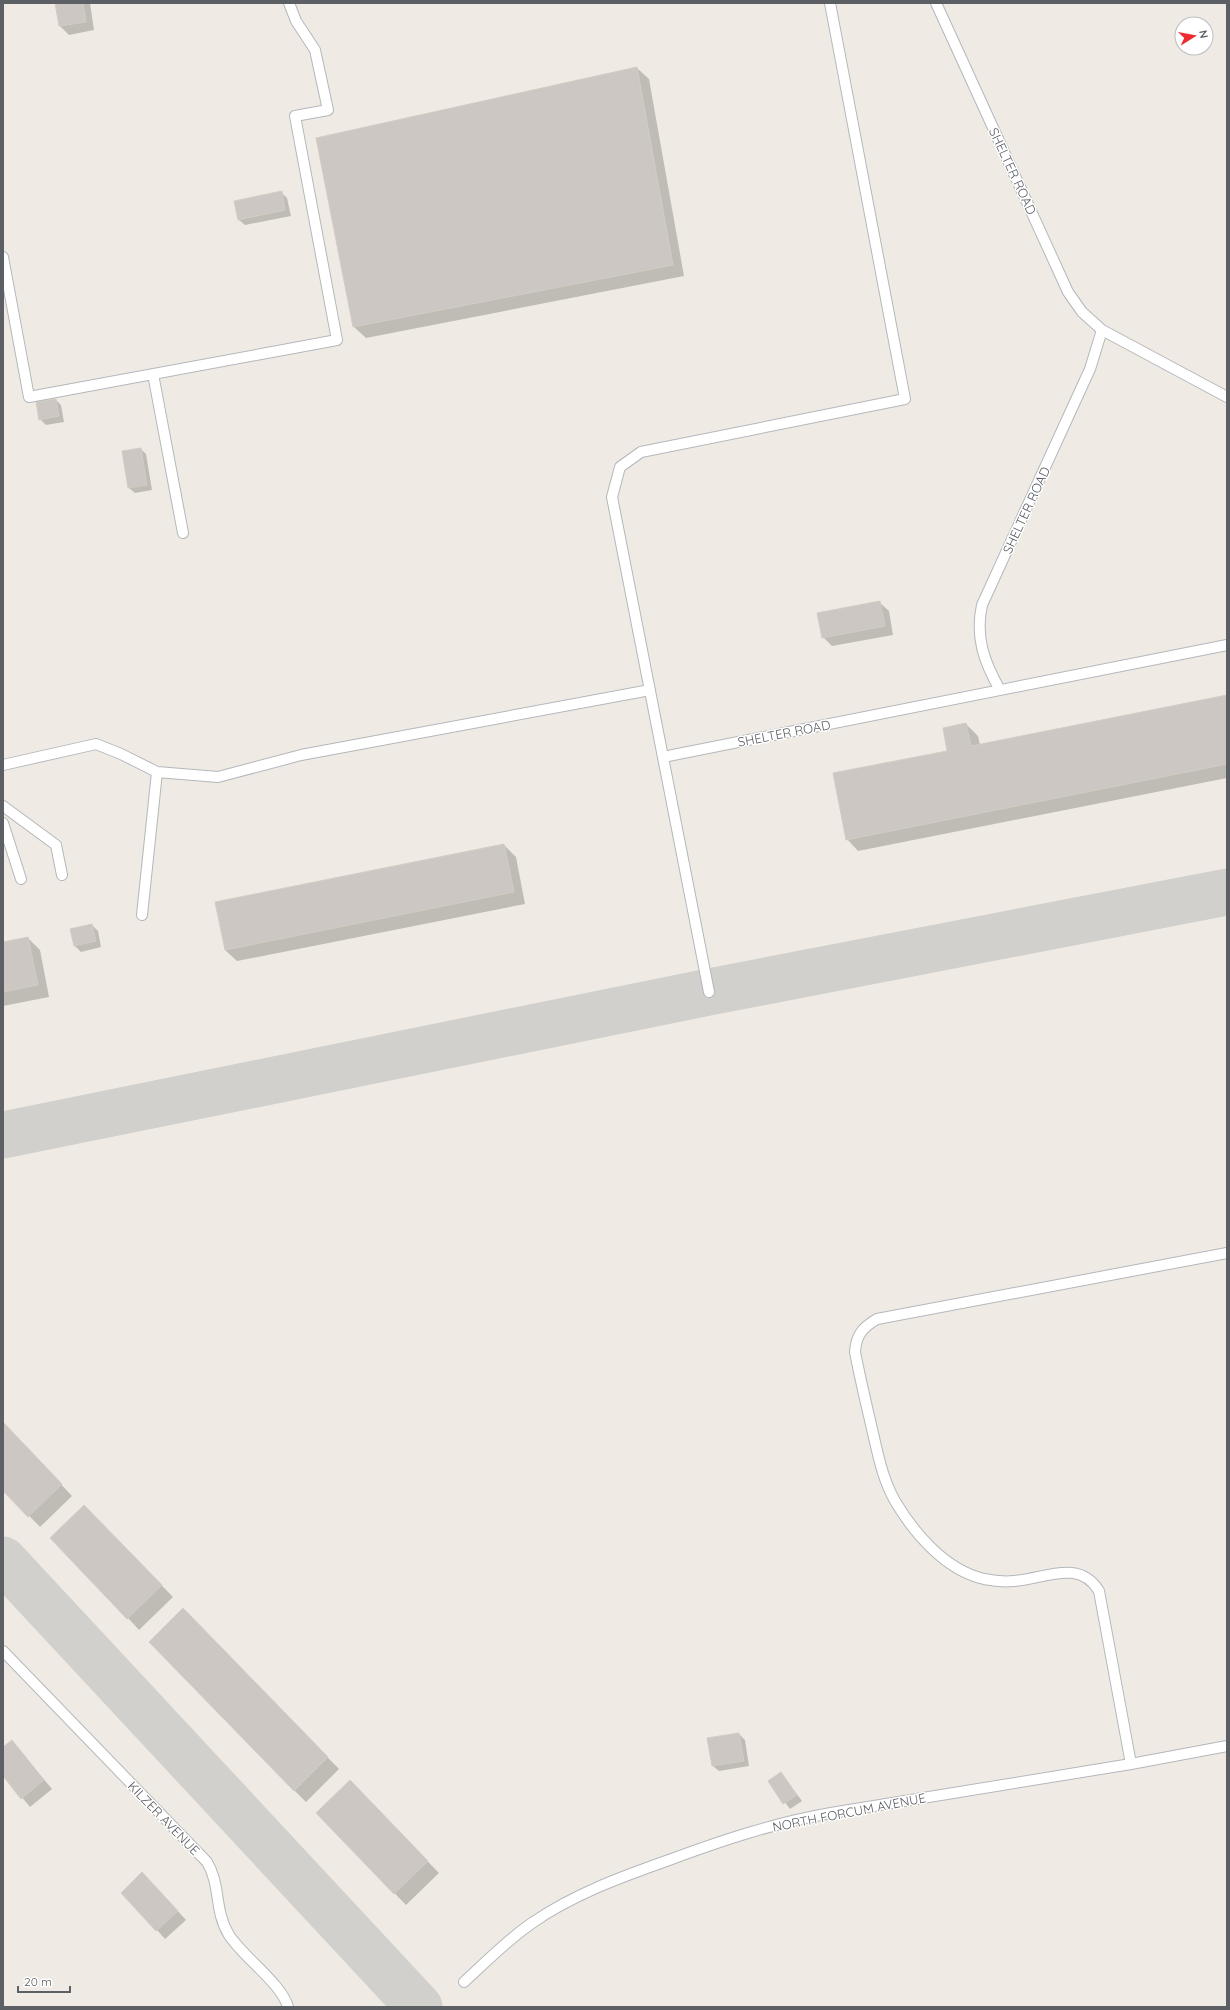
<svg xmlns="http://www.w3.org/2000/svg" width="1230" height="2010" font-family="Quicksand,sans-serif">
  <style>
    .shadow { fill: #0003 }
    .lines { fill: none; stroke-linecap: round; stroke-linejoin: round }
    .taxiway { stroke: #d1d0cc; stroke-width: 47 }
    .building { fill: #ccc7c3; stroke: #d3ccc2 }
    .service-casing { stroke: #b4b7bb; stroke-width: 12 }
    .service { stroke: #fff; stroke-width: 10 }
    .labels { text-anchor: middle; stroke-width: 3; stroke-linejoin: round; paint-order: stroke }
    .street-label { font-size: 13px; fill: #5c6065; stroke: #fff }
  </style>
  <rect width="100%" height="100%" fill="#efebe4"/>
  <path class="shadow" d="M 56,3 L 90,3 L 94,30 L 69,35 L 60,26 Z
    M 637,68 L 649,79 L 684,276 L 366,338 L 354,327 Z
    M 281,192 L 287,198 L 291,216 L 245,225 L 239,220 Z
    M 56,400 L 61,405 L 64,422 L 46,425 L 40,419 Z
    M 141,449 L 146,454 L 152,490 L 135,493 L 129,488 Z
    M 880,603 L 889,611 L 893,635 L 832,646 L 823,637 Z
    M 1227,696 L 1227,778 L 858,851 L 847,839 L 949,751 L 966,724 L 978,736 L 980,745 Z
    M 504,845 L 516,857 L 525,904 L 237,961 L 225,950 Z
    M 92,925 L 98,931 L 101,947 L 81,952 L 75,946 L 72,930 Z
    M 28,938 L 40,950 L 49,997 L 3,1006 L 3,943 Z
    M 3,1423 L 72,1496 L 40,1527 L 3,1489 Z
    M 96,1518 L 173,1597 L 139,1630 L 128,1618 Z
    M 195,1621 L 339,1769 L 306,1802 L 294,1790 Z
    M 739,1734 L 745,1740 L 749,1766 L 719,1771 L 713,1766 Z
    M 12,1741 L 52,1789 L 30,1807 L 3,1775 L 3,1748 Z
    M 781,1773 L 802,1801 L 790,1809 L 769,1781 Z
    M 361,1793 L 439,1873 L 406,1905 L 317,1813 Z
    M 151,1882 L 186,1920 L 165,1939 L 157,1930 Z"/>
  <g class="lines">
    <path class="taxiway" d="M 3,1135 L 709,992 L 1227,892
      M 3,1560 L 419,2007"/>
  </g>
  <path class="building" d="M 55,3 L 83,3 L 86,22 L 59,26 Z
    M 637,67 L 673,265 L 353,327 L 316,138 Z
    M 282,191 L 285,210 L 238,220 L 234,201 Z
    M 56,399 L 59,416 L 39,420 L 36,402 Z
    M 141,448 L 147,485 L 128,488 L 122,451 Z
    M 880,601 L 885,626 L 822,638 L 817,613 Z
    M 1227,695 L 1227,764 L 846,840 L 833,773 L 947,751 L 943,728 L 966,723 L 971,746 Z
    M 504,844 L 514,892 L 225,950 L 215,902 Z
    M 92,924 L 96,941 L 74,946 L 70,929 Z
    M 28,937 L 38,985 L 3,992 L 3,942 Z
    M 3,1422 L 62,1484 L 28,1517 L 3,1491 Z
    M 84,1505 L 162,1585 L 127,1619 L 50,1538 Z
    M 183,1608 L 328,1757 L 294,1791 L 149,1642 Z
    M 739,1733 L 744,1761 L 712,1766 L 707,1738 Z
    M 12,1740 L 44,1780 L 21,1799 L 3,1776 L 3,1747 Z
    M 781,1772 L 797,1795 L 783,1804 L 768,1781 Z
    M 350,1780 L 428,1861 L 394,1894 L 316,1813 Z
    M 142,1872 L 178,1911 L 156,1931 L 121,1893 Z"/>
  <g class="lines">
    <g class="service-casing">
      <path id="service" d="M 936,3 L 1068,292 L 1082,312 L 1102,330 L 1090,369 L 982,605 C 975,637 984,662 1000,690
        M 3,257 L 29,397 L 337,340 L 295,116 L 328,110 L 315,50 L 296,21 L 289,3
        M 1102,330 L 1227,397
        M 153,374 L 183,533
        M 663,757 L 1227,645
        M 3,765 L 96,744 L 121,754 L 157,772 L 218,777 L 301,755 L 650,690
        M 3,806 L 56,845 L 62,875
        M 3,823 L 21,879
        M 142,915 L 157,772
        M 709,992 L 612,497 L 620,467 L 641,452 L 905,399 L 830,3
        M 3,1651 L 207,1862 C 221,1885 214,1911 229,1935 C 243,1957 282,1984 288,2007
        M 1131,1764 L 1099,1591 C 1079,1558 1044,1579 1014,1581 C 1004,1582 994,1581 984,1579 C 945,1570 914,1533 895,1501 C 882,1478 878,1454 872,1429 C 866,1403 860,1378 855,1352 C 856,1335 863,1327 877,1319 L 1227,1253
        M 464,1982 C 486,1962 507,1940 532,1923 C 574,1894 621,1877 669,1860 C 723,1840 774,1823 831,1813 L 1131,1764 L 1227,1746"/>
    </g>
    <use href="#service" class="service"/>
  </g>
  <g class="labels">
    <g class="street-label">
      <text transform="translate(1013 171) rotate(65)" y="5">SHELTER ROAD</text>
      <text transform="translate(1026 510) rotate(-65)" y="5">SHELTER ROAD</text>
      <text transform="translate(784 733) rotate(-11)" y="5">SHELTER ROAD</text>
      <text transform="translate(849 1812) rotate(-11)" y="5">NORTH FORCUM AVENUE</text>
      <text transform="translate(164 1818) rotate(46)" y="5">KILZER AVENUE</text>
    </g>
  </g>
  <rect width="1230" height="2010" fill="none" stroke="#5c6065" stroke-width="8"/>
  <g transform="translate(1194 36) rotate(79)"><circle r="19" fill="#ffffff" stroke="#bebfc1"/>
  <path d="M0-3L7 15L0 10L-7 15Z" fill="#ed2b30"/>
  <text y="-6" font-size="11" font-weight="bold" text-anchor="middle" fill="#5c6065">N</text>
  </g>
  <path d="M18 1986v6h52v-6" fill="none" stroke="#5c6065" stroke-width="2"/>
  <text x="24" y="1986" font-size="12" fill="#5c6065" stroke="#ffffff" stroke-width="3" paint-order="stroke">20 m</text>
</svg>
